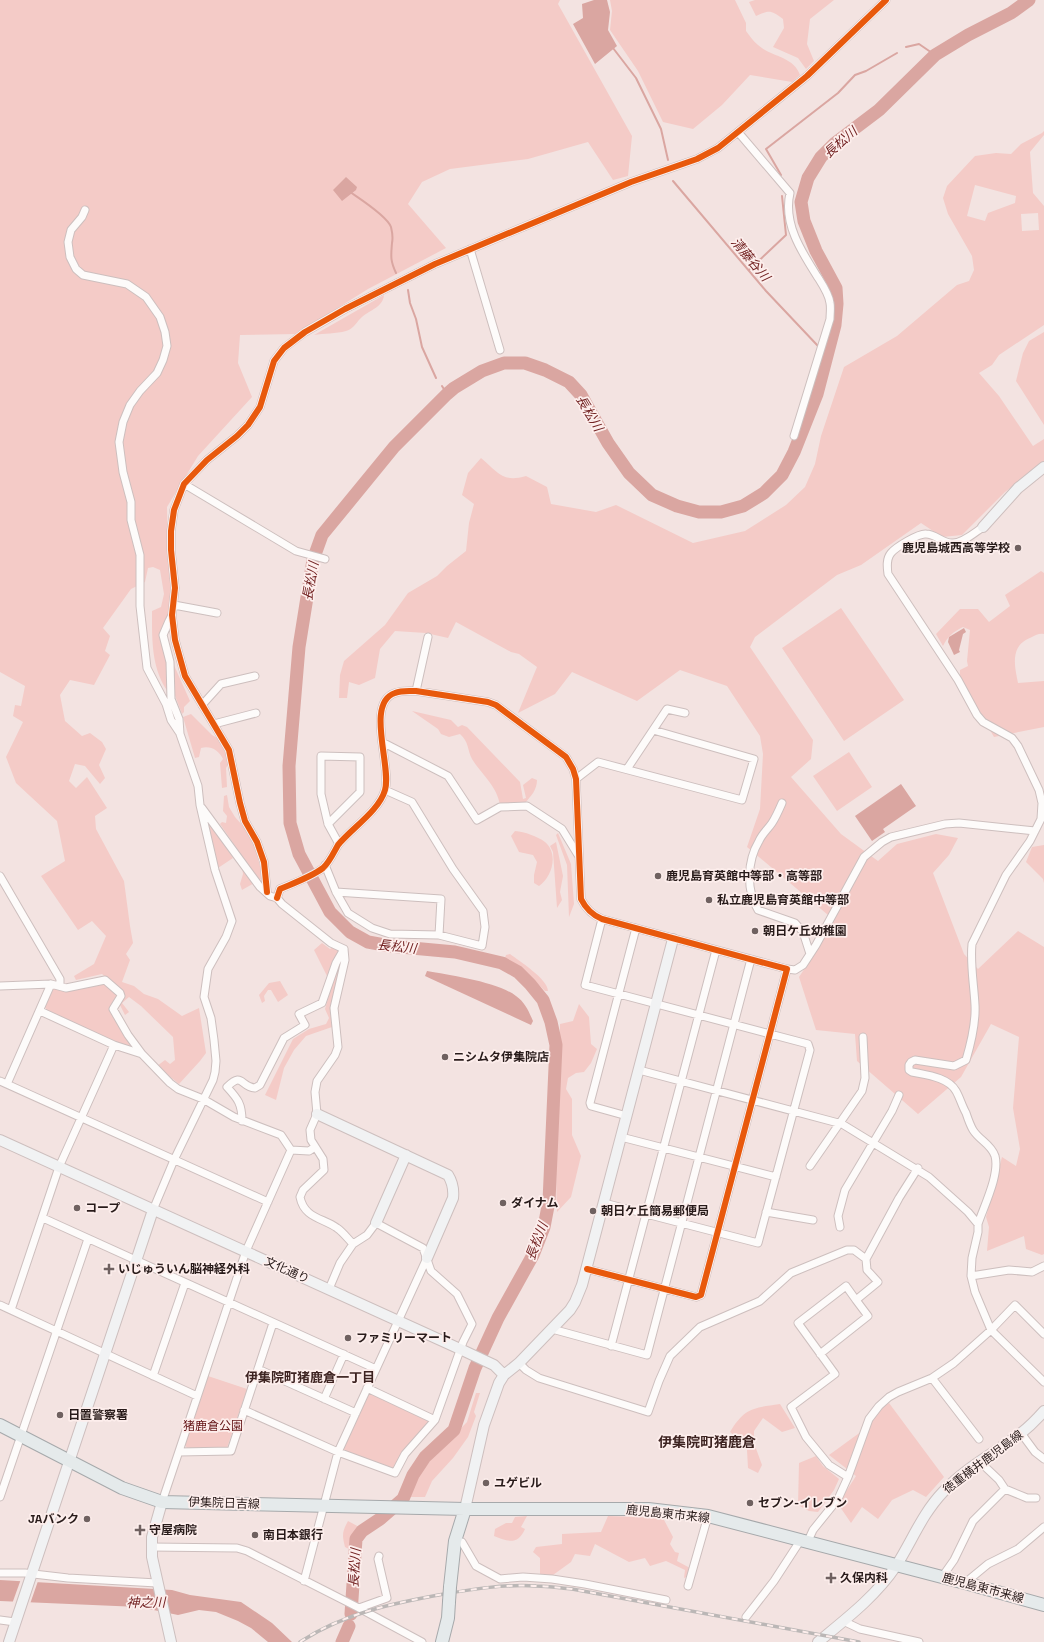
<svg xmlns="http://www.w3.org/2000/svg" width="1044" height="1642" font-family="'Space Grotesk','Noto Sans JP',sans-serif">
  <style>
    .green { fill: #f4cbc7; fill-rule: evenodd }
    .water { fill: #daa6a1 }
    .pier { fill: #f3e3e1 }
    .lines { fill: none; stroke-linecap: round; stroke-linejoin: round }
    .stream { stroke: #daa6a1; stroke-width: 2 }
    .river { stroke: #daa6a1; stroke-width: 13 }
    .street-casing { stroke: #cdbfbe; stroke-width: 9 }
    .secondary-casing { stroke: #cdbfbe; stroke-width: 12 }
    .primary-casing { stroke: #a6a9ab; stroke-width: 14 }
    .street { stroke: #fdfbfa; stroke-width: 7 }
    .secondary { stroke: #f1f2f3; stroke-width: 10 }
    .primary { stroke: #e5eaeb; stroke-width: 12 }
    .rail-casing { stroke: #bbb7b6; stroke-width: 3.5 }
    .rail { stroke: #fdeeec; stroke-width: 2; stroke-dasharray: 6; stroke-linecap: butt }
    .primary-bridge-casing { stroke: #a6a9ab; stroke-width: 14; stroke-linecap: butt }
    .primary-bridge { stroke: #e5eaeb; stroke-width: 12 }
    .cycleway-casing { stroke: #fdeeec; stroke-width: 8 }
    .cycleway { stroke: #e8590c; stroke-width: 6 }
    .poi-dot { fill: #6f6160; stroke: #fdeeec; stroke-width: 1.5 }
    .labels { text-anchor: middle; stroke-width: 3.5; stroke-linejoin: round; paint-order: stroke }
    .poi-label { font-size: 12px; font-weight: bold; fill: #281b1a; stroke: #fdeeec; text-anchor: start }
    .street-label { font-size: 12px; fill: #281b1a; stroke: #fdeeec }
    .park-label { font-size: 12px; fill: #621214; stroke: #fdeeec }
    .water-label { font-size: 13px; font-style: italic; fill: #732323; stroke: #fdeeec }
    .neighbourhood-label { font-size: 13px; font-weight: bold; fill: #3d2321; stroke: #fdeeec }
    .quarter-label { font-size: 14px; font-weight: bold; fill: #3d2321; stroke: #fdeeec }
  </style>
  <rect width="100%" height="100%" fill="#f3e3e1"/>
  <path class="green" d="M 0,0 L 560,0 L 558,4 L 632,136 L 628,176 L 613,180 L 588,142 L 528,159 L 450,169 L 422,182 L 408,204 L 446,248 L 368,289 L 296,334 L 240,335 L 238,363 L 252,397 L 198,456 L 167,507 L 168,558 L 173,593 L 169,615 L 159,636 L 168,666 L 168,692 C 151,668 152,639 152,611 L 161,607 L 164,594 L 160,570 L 153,567 L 148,568 L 145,582 L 131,589 L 103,628 L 110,636 L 105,651 L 110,655 L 94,685 L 70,680 L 60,695 L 65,721 L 82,736 L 90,733 L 102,742 L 106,749 L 99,765 L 105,778 L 100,784 L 85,766 L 75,764 L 69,781 L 76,788 L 87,777 L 107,808 L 95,816 L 96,829 L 124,881 L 130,926 L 133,943 L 126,954 L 130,960 L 122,982 L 134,986 L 144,994 L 158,999 L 182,1016 L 199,1008 L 206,1053 L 200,1061 L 179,1084 L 157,1066 L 165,1060 L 170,1064 L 175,1060 L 173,1037 L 141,1006 L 129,997 L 122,1003 L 129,1012 L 125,1015 L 119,1003 L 122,991 L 102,974 L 76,980 L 74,976 L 94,964 L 106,936 L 92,921 L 78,930 L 41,876 L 65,861 L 57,821 L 16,783 L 6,757 L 23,722 L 13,716 L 15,705 L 21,706 L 25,686 L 0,672 Z
    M 610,0 L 735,0 L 746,23 L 746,31 C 749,35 753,41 758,45 C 771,57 794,56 800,75 L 792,82 L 750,75 L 722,105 L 693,129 L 663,122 L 638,71 L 610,30 L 612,11 Z
    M 755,0 L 834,0 L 810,19 L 807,44 L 814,61 L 806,69 L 798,58 L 773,47 L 784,28 L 783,19 C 771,10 769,10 756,16 L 749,2 Z
    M 1044,131 L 1044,135 L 1030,152 L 1033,193 L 1044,206 L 1044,325 L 999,355 L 992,365 L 979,373 L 999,396 L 1033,446 L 1044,439 L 1044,462 L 1005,492 L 962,535 L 942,537 L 921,523 L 861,565 L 837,575 L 755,637 L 750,647 L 813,740 L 811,759 L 791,777 L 841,834 L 878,861 L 897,844 L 936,834 L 958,838 L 949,855 L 933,873 L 964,954 L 978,969 L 1018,931 L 1044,947 L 1044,1254 L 1042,1255 L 1026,1249 L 1024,1236 L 987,1251 L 989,1227 L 986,1217 L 1002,1157 L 1016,1166 L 1020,1149 L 1013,1108 L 1019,1037 L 991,1024 L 961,1077 L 918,1114 L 857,1061 L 855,1034 L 816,1030 L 799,977 L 819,947 L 834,920 L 747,847 L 760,809 L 763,754 L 760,736 L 727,686 L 680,670 L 637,701 L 572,672 L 555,694 L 518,713 L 537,667 L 519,654 L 511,652 L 456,622 L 448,638 L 426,633 L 395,631 L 380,649 L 375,678 L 359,685 L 349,682 L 347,698 L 339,698 L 340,675 L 344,661 L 385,625 L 408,593 L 437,576 L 447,566 L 466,551 L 469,523 L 474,504 L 462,495 L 468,473 L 481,458 C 498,472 502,483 526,476 L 547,487 L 551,504 L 596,512 L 616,505 L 693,543 L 745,531 L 786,505 L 805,487 L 815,464 L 821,436 L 844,367 L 897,336 L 957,285 L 969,281 L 974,270 L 972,256 L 948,214 L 943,198 L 947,186 L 975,156 L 996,153 L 1011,154 L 1021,144 L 1042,133 ZM 975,185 L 1016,196 L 1015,203 L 988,213 L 985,221 L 967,216 ZM 1038,213 L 1039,230 L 1022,231 L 1021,214 Z
    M 384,295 C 383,307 370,310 362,317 C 357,321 354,329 346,331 C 336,334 324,333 314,335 Z
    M 1044,332 L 1044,425 L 1016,381 L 1023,353 L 1029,341 Z
    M 1041,571 L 1044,573 L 1044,634 C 1039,633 1036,635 1032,637 C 1010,645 1014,664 1018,683 L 1044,681 L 1044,727 L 994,737 L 960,678 L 960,670 L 968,666 L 967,661 L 970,630 L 963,627 C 953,632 948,636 943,646 L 936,634 L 960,609 L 978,609 L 989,622 L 1010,606 L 1005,595 Z
    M 841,608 L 904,700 L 844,741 L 782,648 Z
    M 173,663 L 190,701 L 184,707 L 184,712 L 182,714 L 174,693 Z
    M 412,711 L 451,720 L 458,727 L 462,725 L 467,727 L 520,782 L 523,799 L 526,798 L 523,785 L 532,778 L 537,780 C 537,790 531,796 525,803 L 500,805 C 497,786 482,775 472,759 C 467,749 469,742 460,734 L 449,737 L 441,734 L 438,729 Z
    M 191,714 L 212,735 L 219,739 L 225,746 L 229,763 L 226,768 L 227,787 L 222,788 L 220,763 L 223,759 C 219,750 210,745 201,748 L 199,757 L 195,758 L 183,717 Z
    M 849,752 L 872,787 L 837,811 L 813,776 Z
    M 227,795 L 229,807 L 235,817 L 243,826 L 254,843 L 263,878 L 242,890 L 240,884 L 243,874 L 240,853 L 220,824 L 222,822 L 226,823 L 227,816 L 223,811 L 224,796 Z
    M 206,817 L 233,858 L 218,868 Z
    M 515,831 C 525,832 537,836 545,842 C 559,854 552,877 539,886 L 534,883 L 534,875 L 537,862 L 533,855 L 519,852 L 511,836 Z
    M 558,833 L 571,864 L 574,904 L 569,917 L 567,865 L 556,835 Z
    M 556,842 L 563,876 L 560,892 L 562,900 L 557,908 L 553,852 L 550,846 Z
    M 1044,845 L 1044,883 L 1043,879 L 1026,862 L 1032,847 Z
    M 322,943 L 330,949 L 333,947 L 341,950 L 333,961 L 327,976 L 314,950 Z
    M 510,954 C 519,961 548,979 548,991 L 545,991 C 533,979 520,968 504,961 L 506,955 Z
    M 336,971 L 339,972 L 330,1010 L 332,1027 L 306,1036 L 294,1050 L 284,1068 L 276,1100 L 265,1095 L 293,1039 L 309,1029 L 326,1024 L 329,1018 L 325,1009 Z
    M 280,981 L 288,995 L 278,1002 L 271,990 L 268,990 L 264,996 L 265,1001 L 262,1003 L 259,995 L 269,983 Z
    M 106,983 L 118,993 L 111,1005 L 111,1010 L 132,1044 L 129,1048 L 47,1011 L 45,1007 L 53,989 L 57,988 L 66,992 L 78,987 Z
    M 579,1004 L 589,1017 L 591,1044 L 597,1049 L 591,1063 L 584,1072 L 576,1073 L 568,1078 L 566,1089 L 572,1099 L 572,1135 L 581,1156 L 571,1197 L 557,1212 C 554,1149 560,1087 560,1024 L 573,1021 Z
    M 208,1376 L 247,1389 L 227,1448 L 187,1448 L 185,1445 Z
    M 476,1393 L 480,1393 L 474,1412 L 476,1416 L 468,1437 L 453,1458 L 432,1481 L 425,1497 L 408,1497 L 419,1475 L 433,1457 L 467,1422 Z
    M 368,1394 L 371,1394 L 428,1420 L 428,1423 L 395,1468 L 393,1469 L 345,1452 L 343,1448 Z
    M 889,1403 L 944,1477 L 926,1497 L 913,1490 L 892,1500 L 878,1519 L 862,1507 L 851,1523 L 838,1504 L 856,1476 L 829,1455 C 839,1448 848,1441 858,1434 C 870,1426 875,1411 889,1403 Z
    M 780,1404 L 795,1428 L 782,1432 L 763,1418 L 754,1431 L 754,1443 L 762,1465 L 758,1473 L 748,1468 L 747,1450 L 738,1446 L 737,1438 L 730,1432 C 745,1407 754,1408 780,1404 Z
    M 816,1456 L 823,1466 L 839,1479 L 834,1490 L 818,1512 L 809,1511 L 798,1505 L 799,1463 Z
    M 527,1516 L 521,1527 L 525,1529 C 518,1545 508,1542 494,1536 L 495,1529 L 506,1523 L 512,1523 L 515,1517 Z
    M 608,1516 L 663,1518 L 673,1537 L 670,1544 L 675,1552 L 679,1553 L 677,1561 L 690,1568 L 689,1576 L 684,1578 L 685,1570 L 666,1561 L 650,1566 L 645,1558 L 629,1562 L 595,1544 L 590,1556 L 575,1554 L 571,1562 L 553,1575 L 540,1575 L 540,1558 L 533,1552 L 536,1547 L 562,1544 L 562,1534 L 601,1532 Z
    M 348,1521 L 361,1528 L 353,1535 L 351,1550 L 345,1547 C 342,1535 342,1532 348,1521 Z"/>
  <path class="water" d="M 594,0 L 607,0 L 610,12 L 608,30 L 617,46 L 595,64 L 573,24 L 583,18 L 582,4 Z
    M 346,177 L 357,187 L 356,190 L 342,201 L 333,190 Z
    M 964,628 L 966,632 L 963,634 L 959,650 L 960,652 L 954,655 L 948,642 L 949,637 Z
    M 901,784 L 916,806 L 883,829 L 885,832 L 872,841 L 855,816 Z
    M 427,971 C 450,975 498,982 516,996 C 525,1002 529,1012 533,1021 L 531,1025 L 425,976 Z
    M 0,1580 L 172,1590 L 190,1595 L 241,1602 L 272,1623 L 292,1642 L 268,1642 L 251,1628 L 238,1621 L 216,1612 L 199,1610 L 178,1615 L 139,1607 L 0,1601 Z"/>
  <path class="pier" d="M 21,1579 L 38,1581 L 30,1604 L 12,1604 Z"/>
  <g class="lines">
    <path class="stream" d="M 906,47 L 919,44 L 935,55
      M 613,48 L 636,78 L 661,129 L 668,160
      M 781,175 L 766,149 L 838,93 L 855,75 L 866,71 L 897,53
      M 673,181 L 766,291 L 818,346
      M 350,192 C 360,199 387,216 391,227 C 392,231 393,238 392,243 C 391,256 390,260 396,273
      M 749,270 L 786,235 L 782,196
      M 408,290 L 410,303 L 416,319 L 422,347 L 436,378
      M 442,386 L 447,394"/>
    <path class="river" d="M 351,1614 L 356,1539 L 362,1531 L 380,1519 L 403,1499 L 413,1475 L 425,1457 L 454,1430 L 475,1368 L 498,1318 L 533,1255 L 544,1227 L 549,1201 L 556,1045 L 551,1022 L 543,1000 L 530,984 L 518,972 L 502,963 L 455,952 L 390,946 L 368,942 L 350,932 L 330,912 L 299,854 L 290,823 L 289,766 L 299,647 L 313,560 L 322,535 L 394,447 L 447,394 L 454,388 L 482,371 L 504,363 L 525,363 L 545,370 L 569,382 L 581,395 L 608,443 L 629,473 L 652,495 L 677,506 L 699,512 L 721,512 L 743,506 L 764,493 L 782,475 L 794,452 L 817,394 L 835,325 L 837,304 L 836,288 L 816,251 L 804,221 L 801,202 L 808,178 L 821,157 L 834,144 L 879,110 L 935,55 L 968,35 L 1011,13 L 1029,0
      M 342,1642 L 349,1626"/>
    <g class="street-casing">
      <path id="street" d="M 738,132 L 790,193 C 783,223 801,251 817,276 C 822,284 829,294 830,303 C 831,308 830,314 830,319 L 794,436
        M 85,210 L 82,217 L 71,230 L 68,242 L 70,257 L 76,269 L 83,275 L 127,284 L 146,297 L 160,317 L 165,332 L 167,346 L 163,360 L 157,373 L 140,391 L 130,405 L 123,422 L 119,442 L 123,472 L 131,502 L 131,520 L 140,555 L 140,606 L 147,668 L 166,704 L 171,720 L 179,732
        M 470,249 L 500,350
        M 184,484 L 296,551 L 325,559
        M 174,605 L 217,613
        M 416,691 L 428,637
        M 202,705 L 221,684 L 255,676
        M 214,724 L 256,713
        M 653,730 L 667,709 L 685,713
        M 382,742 L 448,776 L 477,820 L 500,807 L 527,806 L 562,829 L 578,855
        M 576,779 L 598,762 L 742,800 L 754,759 L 653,730 L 627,769
        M 782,803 C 779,810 776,817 772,823 C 768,829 762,834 759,841 C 747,861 746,890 758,910 L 795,923 L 803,932 L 810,954
        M 202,808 L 260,887 L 270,896 L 277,898 L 282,904 L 331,943 L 344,949
        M 328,824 L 360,792 L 360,757 L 321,756 L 321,794 L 328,824 L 339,844
        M 325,865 L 336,892 L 348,913 L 372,928 L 390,934 L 439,935 L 482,946 L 485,927 L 483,911 L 453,869 L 412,802 L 385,790
        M 0,876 L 60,979 L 60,986
        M 267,892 L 264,862 L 257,842 L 245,821 L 240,803 L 229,750 L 185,676 L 175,640 L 172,615 L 175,588 L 171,550 L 171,531 L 174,510 L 184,484 L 207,460 L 237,436 L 248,425 L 260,407 L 274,361 L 284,348 L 305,332 L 345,309 L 435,264 L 631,182 L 697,159 L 718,148 L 807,76 L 886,0
        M 336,892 L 441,899 L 439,935
        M 277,898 L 280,889 C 294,883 311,877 323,868 C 329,863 334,852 338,845 C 352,828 379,811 385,790 C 392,767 365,703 395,693 C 402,690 409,691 416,691 L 488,702 L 496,705 L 566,757 L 573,769 L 576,779 L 581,899 C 586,909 592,915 602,919 L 787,969 L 701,1295 L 696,1297 L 587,1269
        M 602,919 L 585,985 L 808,1044 L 810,1050 L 758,1243 L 604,1203
        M 787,969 L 795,970 L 803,965 L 816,945 L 864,857 L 882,842 L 891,837 L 945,824 L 959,823 L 1035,831
        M 0,986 L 51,984 L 66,988 L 105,980 L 120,993 L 121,996 L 113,1009 L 128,1035 L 142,1054
        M 114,1045 L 142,1054 L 170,1083 L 178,1089 L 203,1099 L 234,1117 L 281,1135 L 291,1150 L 246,1251 L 162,1502
        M 639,1070 L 842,1124 L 929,1177 L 968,1212 L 978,1224 L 978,1232 L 972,1258 L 971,1276 L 975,1292 L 991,1330 L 1044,1382
        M 0,1081 L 268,1202
        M 7,1084 L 51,984
        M 627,1116 L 591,1106 L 590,1103 L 636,928
        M 242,1121 C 242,1104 238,1099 227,1087 C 243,1071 240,1087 255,1088 L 260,1085 L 284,1038 L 305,1025 L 299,1014 L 322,1003 L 336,963 L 344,949
        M 621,1137 L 776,1177
        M 291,1150 L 309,1151 L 315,1147
        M 810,1166 L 862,1091 L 865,1078 L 863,1037
        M 153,1210 L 174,1160 L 213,1080 L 215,1072 L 216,1061 L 214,1040 L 211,1018 L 204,997 L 208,969 L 226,937 L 232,921 L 215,870 L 200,805 L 198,786 L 180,734 L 179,719 L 171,699 L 170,662 L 163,635 L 169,621 L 172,615
        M 766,1212 L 813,1220
        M 43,1218 L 376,1369
        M 978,1224 C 984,1206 1000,1174 995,1156 C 991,1144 979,1140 973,1130 C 970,1125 968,1119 966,1113 C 962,1106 960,1098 956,1091 C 948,1077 926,1075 912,1072 L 909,1070 L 909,1065 L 911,1062 L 915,1060 L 954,1066 L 966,1060 C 971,1043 976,1024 975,1005 C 974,985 970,964 972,944 L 1006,875 L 1030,841 L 1041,819 L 1042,803 L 1039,790 L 1018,746 L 1012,738 L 983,722 L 977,715 L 958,680 L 888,574 C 887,567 886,559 891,553 C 896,547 919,533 926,534 C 936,534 943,544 953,543 C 963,543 974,533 983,527
        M 840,1227 L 838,1216 L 845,1190 L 892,1111 L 899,1095
        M 971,1276 L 1009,1270 L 1032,1272 L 1044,1266
        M 329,1289 L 340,1263 L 353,1244 C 348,1239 343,1232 337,1228 C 323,1218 304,1218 300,1197 L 303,1190 L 324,1170 L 323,1159 L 311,1140 L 310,1130 L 317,1114 L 315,1092 L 317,1081 L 335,1055 L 338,1047 L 334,1008 L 345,960 L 344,949
        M 0,1305 L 197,1396
        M 11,1310 L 59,1167 L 114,1045 L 40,1011
        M 552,1329 L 647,1355 L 751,959
        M 611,1346 L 716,950
        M 820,1354 L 868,1316 L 856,1300 L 878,1282 L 867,1270 L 866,1259 L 899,1198 L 918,1168
        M 519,1363 L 526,1370 L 539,1378 L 648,1412 L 659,1381 L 670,1356 L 700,1327 L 760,1301 L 791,1273 L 847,1250 L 854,1250 L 866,1259
        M 258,1369 L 356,1413
        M 153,1376 L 185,1283
        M 932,1378 L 979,1439
        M 367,1388 L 435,1420
        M 324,1399 L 344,1354
        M 244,1410 L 338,1452 L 395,1473 L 405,1454 L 435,1420 L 463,1342 L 472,1324 L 457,1294 L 431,1271 L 423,1248 L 376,1223 L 367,1235 L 353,1244
        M 1021,1433 L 1035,1452 L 1044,1459
        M 179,1452 L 231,1451 L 273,1323
        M 848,1477 L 829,1465 L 806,1437 L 791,1407 L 835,1374 L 798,1323 L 846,1286 L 856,1300
        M 1005,1489 L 1027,1498 L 1036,1498
        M 0,1497 L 88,1239
        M 455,1541 L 462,1542 L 476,1566 L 500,1579 L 523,1577 L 552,1579 L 585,1584 L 666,1600
        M 807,1543 L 813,1530 L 838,1499 L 848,1477 L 869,1419 L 879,1406 L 889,1397 L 898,1392 L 932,1378 L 954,1363 L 991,1330 L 1015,1305 L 1044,1334
        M 151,1547 L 237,1548 L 247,1551 L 357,1607 L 422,1642
        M 0,1573 L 25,1573 L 68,1578 L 157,1583
        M 942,1577 L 954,1560 L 973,1521 L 1005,1489 L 999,1480 L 979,1461
        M 304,1581 L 338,1452 L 427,1258
        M 965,1583 L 988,1564 L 1018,1549 L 1044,1527
        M 688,1586 L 708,1516
        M 359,1608 L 387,1598 L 378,1559 L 379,1556
        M 746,1617 L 774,1581 L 800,1541
        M 0,1620 L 15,1622
        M 843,1621 L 860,1629 L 919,1642"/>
    </g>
    <g class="secondary-casing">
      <path id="secondary" d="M 983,527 L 1018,488 L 1044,467
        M 317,1114 L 448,1175 C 453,1183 454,1189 453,1198 L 427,1258
        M 0,1140 L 460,1349 L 494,1365 L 504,1375
        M 376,1223 L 406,1155
        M 162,1502 L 152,1537 L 152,1557 L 171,1642
        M 465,1509 L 484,1425 L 499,1383 L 504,1375 L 519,1363 L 570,1310 L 575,1302 L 582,1285 L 673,939
        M 9,1642 L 153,1210
        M 818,1642 C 846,1619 876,1596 896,1566 C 912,1541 922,1514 943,1492 C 965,1468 994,1453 1020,1434 C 1029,1427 1037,1419 1044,1411"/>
    </g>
    <g class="primary-casing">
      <path id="primary" d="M 0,1425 L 122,1488 L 162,1502 L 465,1509 L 648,1509 L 708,1516 L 965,1583 L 1044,1605
        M 450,1587 L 455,1541 L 465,1509
        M 442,1642 L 448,1618 L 449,1602"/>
    </g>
    <use href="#street" class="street"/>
    <use href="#secondary" class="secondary"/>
    <use href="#primary" class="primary"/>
    <g class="rail-casing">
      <path id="rail" d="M 300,1642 C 344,1613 394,1603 444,1594 C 474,1589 505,1584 536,1586 C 548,1586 560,1588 572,1589 L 859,1642"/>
    </g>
    <use href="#rail" class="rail"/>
    <g class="primary-bridge-casing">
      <path id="primary-bridge" d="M 449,1602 L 450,1587"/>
    </g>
    <use href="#primary-bridge" class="primary-bridge"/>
    <g class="cycleway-casing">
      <path id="cycleway" d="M 267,892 L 264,862 L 257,842 L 245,821 L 240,803 L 229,750 L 185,676 L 175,640 L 172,615 L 175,588 L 171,550 L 171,531 L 174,510 L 184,484 L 207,460 L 237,436 L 248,425 L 260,407 L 274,361 L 284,348 L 305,332 L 345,309 L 435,264 L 631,182 L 697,159 L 718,148 L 807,76 L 886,0
        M 277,898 L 280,889 C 294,883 311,877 323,868 C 329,863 334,852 338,845 C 352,828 379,811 385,790 C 392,767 365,703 395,693 C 402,690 409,691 416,691 L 488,702 L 496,705 L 566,757 L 573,769 L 576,779 L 581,899 C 586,909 592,915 602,919 L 787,969 L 701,1295 L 696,1297 L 587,1269"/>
    </g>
    <use href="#cycleway" class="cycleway"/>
  </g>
  <g class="poi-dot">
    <circle cx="1018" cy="548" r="4"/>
    <circle cx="658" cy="876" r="4"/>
    <circle cx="709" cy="900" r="4"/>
    <circle cx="755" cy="931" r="4"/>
    <circle cx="445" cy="1057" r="4"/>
    <circle cx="503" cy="1203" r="4"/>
    <circle cx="77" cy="1208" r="4"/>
    <circle cx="593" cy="1211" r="4"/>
    <path d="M107 1263h4v4h4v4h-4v4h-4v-4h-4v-4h4z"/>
    <circle cx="348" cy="1338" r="4"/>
    <circle cx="60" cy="1415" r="4"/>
    <circle cx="486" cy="1483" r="4"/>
    <circle cx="750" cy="1503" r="4"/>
    <circle cx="87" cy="1519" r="4"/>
    <path d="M138 1524h4v4h4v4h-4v4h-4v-4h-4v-4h4z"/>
    <circle cx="255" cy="1535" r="4"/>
    <path d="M829 1572h4v4h4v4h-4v4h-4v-4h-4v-4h4z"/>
  </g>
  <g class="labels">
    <g class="poi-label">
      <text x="1010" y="552" text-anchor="end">鹿児島城西高等学校</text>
      <text x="666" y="880">鹿児島育英館中等部・高等部</text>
      <text x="717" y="904">私立鹿児島育英館中等部</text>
      <text x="763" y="935">朝日ケ丘幼稚園</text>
      <text x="453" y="1061">ニシムタ伊集院店</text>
      <text x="511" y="1207">ダイナム</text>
      <text x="85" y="1212">コープ</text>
      <text x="601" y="1215">朝日ケ丘簡易郵便局</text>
      <text x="118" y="1273">いじゅういん脳神経外科</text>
      <text x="356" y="1342">ファミリーマート</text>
      <text x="68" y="1419">日置警察署</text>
      <text x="494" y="1487">ユゲビル</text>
      <text x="758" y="1507">セブン-イレブン</text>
      <text x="79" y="1523" text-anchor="end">JAバンク</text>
      <text x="149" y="1534">守屋病院</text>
      <text x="263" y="1539">南日本銀行</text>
      <text x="840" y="1582">久保内科</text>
    </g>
    <g class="street-label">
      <text transform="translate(287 1270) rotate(24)" y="4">文化通り</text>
      <text transform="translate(983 1462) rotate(-37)" y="4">徳重横井鹿児島線</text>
      <text transform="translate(224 1503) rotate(2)" y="4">伊集院日吉線</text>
      <text transform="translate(668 1514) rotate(6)" y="4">鹿児島東市来線</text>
      <text transform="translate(983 1588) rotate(15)" y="4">鹿児島東市来線</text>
    </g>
    <g class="park-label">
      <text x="213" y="1430">猪鹿倉公園</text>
    </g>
    <g class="water-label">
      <text transform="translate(840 142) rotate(-41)" y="5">長松川</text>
      <text transform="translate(751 259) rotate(50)" y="5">清藤谷川</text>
      <text transform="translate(590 413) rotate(59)" y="5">長松川</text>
      <text transform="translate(310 581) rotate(-80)" y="5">長松川</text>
      <text transform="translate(397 946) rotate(6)" y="5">長松川</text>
      <text transform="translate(536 1241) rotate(-69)" y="5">長松川</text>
      <text transform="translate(354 1568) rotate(-86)" y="5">長松川</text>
      <text transform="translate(146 1602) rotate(-1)" y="5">神之川</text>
    </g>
    <g class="neighbourhood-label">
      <text x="310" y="1382">伊集院町猪鹿倉一丁目</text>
    </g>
    <g class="quarter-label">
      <text x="707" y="1447">伊集院町猪鹿倉</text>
    </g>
  </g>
</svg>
